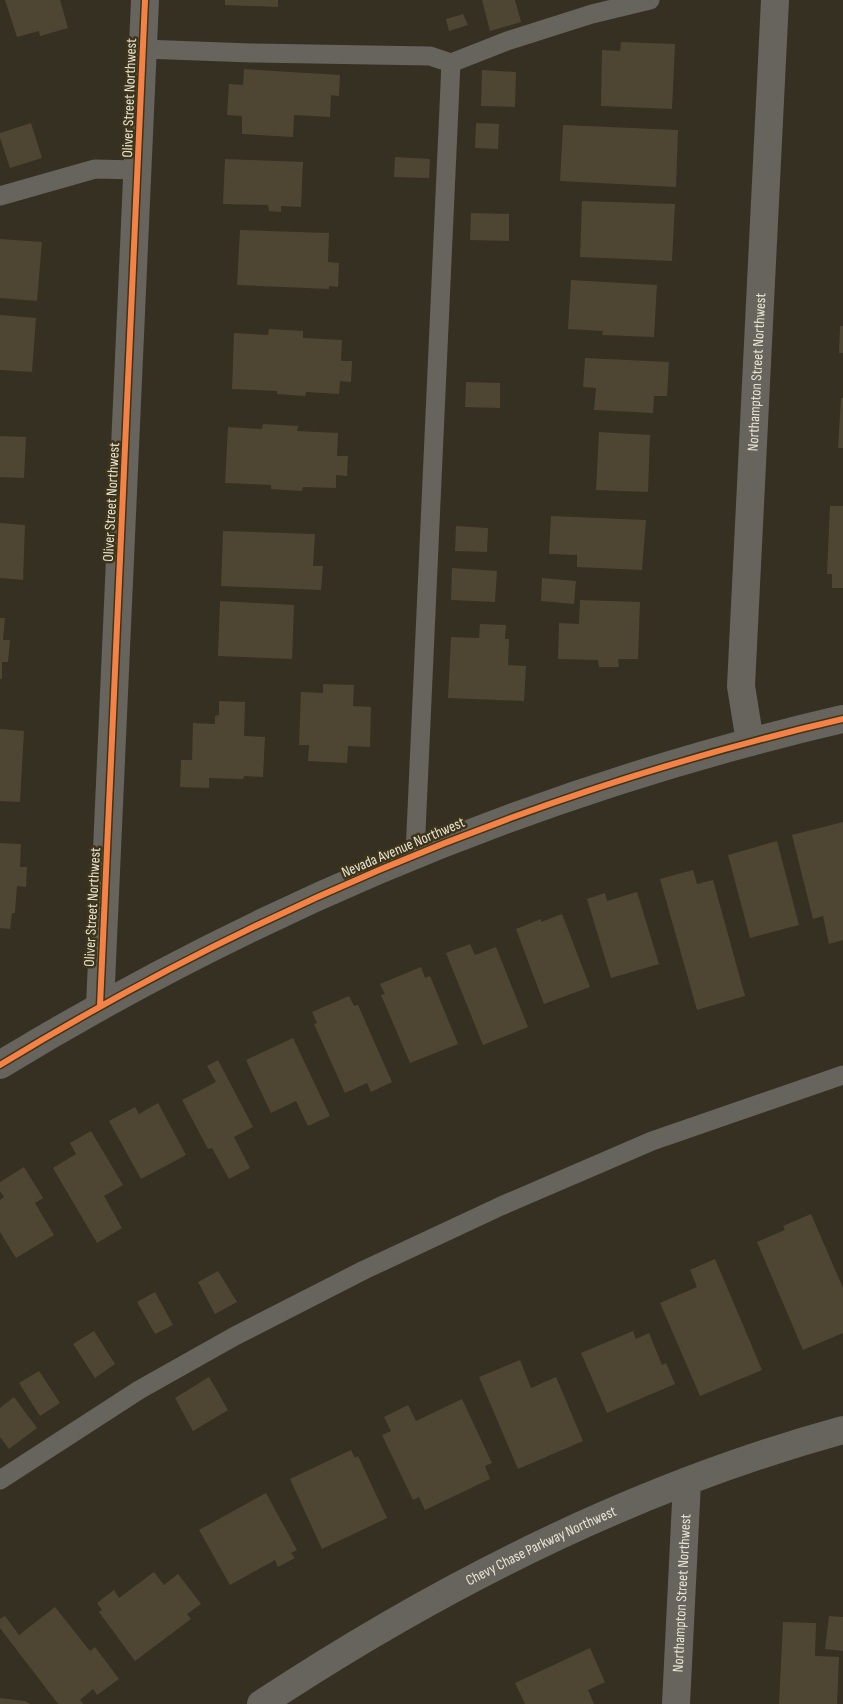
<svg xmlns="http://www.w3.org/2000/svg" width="843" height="1704" font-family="'Sofia Sans Condensed',sans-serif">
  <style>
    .building { fill: #4e4632 }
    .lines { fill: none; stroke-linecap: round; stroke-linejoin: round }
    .service { stroke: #67635d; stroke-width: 19 }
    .minor { stroke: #67635d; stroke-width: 28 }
    .tertiary { stroke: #67635d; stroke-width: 28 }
    .cycleway-casing { stroke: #3d3419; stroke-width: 9 }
    .cycleway { stroke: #f48246; stroke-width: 6 }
    .labels { text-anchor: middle; stroke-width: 5; stroke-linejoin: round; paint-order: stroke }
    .street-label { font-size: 15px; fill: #e7e2d2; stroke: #3d3419 }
  </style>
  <rect width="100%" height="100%" fill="#353021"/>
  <path class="building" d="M 5,0 L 60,0 L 68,28 L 40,36 L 39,31 L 17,37 Z
    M 225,0 L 278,0 L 278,7 L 225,5 Z
    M 482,0 L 515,0 L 521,22 L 490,31 Z
    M 463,14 L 468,25 L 449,31 L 446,19 Z
    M 621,42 L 675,44 L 672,109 L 601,106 L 602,50 L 620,51 Z
    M 244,69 L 340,75 L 339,96 L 331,95 L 330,117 L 294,115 L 293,137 L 242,134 L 242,116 L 227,115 L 229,84 L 243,85 Z
    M 482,70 L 516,72 L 515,107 L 481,106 Z
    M 31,123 L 42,158 L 10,168 L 0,138 L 0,133 Z
    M 476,123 L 499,124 L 498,149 L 475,148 Z
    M 563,125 L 678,130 L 676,187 L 560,181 Z
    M 395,157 L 430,159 L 429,178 L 394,177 Z
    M 225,159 L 303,162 L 301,207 L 281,206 L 281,212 L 269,211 L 268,205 L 223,204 Z
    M 582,201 L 675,204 L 672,261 L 580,257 Z
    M 471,213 L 509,214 L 509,241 L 470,240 Z
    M 240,230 L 329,233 L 328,262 L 339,263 L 338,287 L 329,286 L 329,289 L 237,285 Z
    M 0,239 L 42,242 L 37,301 L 0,298 Z
    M 571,280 L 657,285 L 654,337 L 602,335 L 603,331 L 568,329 Z
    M 0,315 L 36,318 L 32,372 L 0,370 Z
    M 840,326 L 843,326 L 843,353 L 839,353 Z
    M 269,329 L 303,331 L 303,338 L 342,340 L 341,361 L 352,361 L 351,382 L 340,381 L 339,394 L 306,392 L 305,396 L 277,394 L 277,391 L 232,389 L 234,333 L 268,335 Z
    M 585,358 L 669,362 L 667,396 L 654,396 L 653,413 L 594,410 L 596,388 L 583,387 Z
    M 466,382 L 500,383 L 500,408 L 465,407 Z
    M 841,398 L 843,398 L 843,448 L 838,448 Z
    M 263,424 L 298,426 L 297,431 L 338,433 L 337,456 L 348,456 L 347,476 L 336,475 L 336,488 L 303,487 L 302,491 L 271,489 L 271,485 L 225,483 L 228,427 L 262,429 Z
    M 599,432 L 650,435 L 648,492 L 596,490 Z
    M 0,436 L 26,437 L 24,478 L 0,477 Z
    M 830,506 L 843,506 L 843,588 L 832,588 L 832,574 L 827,574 Z
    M 551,516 L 646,520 L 642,570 L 577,567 L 577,555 L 549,554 Z
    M 0,523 L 25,525 L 23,580 L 0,578 Z
    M 456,526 L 488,528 L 487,552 L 455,551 Z
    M 223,531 L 315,534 L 313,566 L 323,566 L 321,590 L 221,586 Z
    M 452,568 L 497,571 L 495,602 L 451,600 Z
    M 542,578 L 576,581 L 574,604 L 541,601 Z
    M 580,600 L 640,602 L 638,659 L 618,659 L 619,667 L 599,667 L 598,660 L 558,659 L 559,623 L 579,624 Z
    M 220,601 L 294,605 L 292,659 L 218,656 Z
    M 0,618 L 5,618 L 3,640 L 10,640 L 8,662 L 2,662 L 2,679 L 0,679 Z
    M 480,624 L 506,625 L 505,639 L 509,639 L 508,665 L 526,666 L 524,701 L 448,698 L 451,637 L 479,638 Z
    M 323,684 L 354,685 L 353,706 L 371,707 L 370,747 L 348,746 L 347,763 L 308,761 L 309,745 L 299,745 L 301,692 L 323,693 Z
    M 219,701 L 245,702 L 244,736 L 265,737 L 263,777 L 244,776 L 243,779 L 209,778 L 209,788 L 180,787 L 181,760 L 192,760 L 193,723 L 215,724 L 215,716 L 219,715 Z
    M 0,729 L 24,731 L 20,802 L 0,801 Z
    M 843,822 L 843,940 L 829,944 L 823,916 L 813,919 L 792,835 Z
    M 777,841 L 799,925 L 750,938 L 728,855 Z
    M 0,843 L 21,844 L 20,867 L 27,867 L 26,887 L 17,886 L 15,913 L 12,913 L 10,929 L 0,928 Z
    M 693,870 L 697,884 L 713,880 L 745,996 L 697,1010 L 660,879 Z
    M 637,892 L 659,964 L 611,978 L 587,899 L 605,893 L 607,901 Z
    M 562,914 L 590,987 L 544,1004 L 516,929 L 541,919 L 541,922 Z
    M 470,944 L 475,955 L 496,947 L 528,1027 L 483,1045 L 446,953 Z
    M 421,967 L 425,978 L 430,976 L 458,1044 L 410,1063 L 381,995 L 385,994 L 380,984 Z
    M 349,996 L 354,1006 L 358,1005 L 392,1082 L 371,1092 L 367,1083 L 345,1093 L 314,1024 L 317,1023 L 312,1012 Z
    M 293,1038 L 330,1116 L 308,1126 L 296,1101 L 271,1113 L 246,1060 Z
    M 218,1060 L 253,1127 L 234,1137 L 250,1168 L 229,1179 L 212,1148 L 208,1149 L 182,1100 L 216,1082 L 207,1066 Z
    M 158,1103 L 186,1155 L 141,1179 L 109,1121 L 135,1107 L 139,1114 Z
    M 91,1131 L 123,1185 L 104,1196 L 122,1228 L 97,1243 L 53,1168 L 76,1154 L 70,1143 Z
    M 24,1167 L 43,1198 L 35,1203 L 54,1235 L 16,1258 L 0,1232 L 0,1200 L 4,1197 L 0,1191 L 0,1182 Z
    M 811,1214 L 843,1288 L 843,1333 L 803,1350 L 757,1242 L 785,1230 L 783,1226 Z
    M 715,1259 L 762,1370 L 700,1396 L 660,1303 L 697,1287 L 690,1270 Z
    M 218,1271 L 237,1302 L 215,1314 L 198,1282 Z
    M 155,1292 L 173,1325 L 155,1334 L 137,1302 Z
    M 94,1331 L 115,1364 L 95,1378 L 73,1344 Z
    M 633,1331 L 636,1339 L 649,1333 L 662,1365 L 666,1363 L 675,1384 L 607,1413 L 581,1353 Z
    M 520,1360 L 531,1388 L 556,1377 L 583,1441 L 518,1469 L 479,1377 Z
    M 39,1371 L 60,1403 L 40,1416 L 19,1383 Z
    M 209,1377 L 228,1410 L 193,1431 L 175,1398 Z
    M 14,1397 L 37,1428 L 9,1449 L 0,1437 L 0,1408 Z
    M 462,1399 L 492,1463 L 485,1466 L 490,1479 L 425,1510 L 419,1497 L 413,1500 L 382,1435 L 391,1431 L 384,1417 L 408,1405 L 416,1421 Z
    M 351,1450 L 355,1458 L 358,1456 L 387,1518 L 322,1549 L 290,1479 Z
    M 266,1493 L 297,1550 L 291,1553 L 295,1558 L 278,1567 L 275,1560 L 230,1585 L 199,1530 Z
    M 154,1572 L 164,1585 L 178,1574 L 201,1604 L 187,1614 L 191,1619 L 135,1661 L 99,1612 L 102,1610 L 97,1603 L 114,1590 L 119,1598 Z
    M 55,1607 L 90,1651 L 95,1647 L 119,1679 L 97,1695 L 93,1689 L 80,1700 L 83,1704 L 58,1704 L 0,1628 L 0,1619 L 5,1616 L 19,1635 Z
    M 829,1616 L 843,1617 L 843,1651 L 825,1649 Z
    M 783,1622 L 816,1623 L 815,1656 L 839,1657 L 837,1704 L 779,1704 Z
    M 590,1648 L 605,1682 L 588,1690 L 594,1704 L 525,1704 L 515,1683 Z
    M 0,1698 L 25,1701 L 30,1704 L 0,1704 Z"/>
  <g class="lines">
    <path class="service" d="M 143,49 L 251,53 L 430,56 L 451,63 L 507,41 L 592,14 L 650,0
      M 0,196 L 95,169 L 138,170
      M 415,854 L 451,63
      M 0,1480 L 139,1390 L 235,1336 L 364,1270 L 501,1206 L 652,1141 L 843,1075"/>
    <g class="minor">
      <path id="s1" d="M 750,742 L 741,686 L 775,0"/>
      <path d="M 100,1006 L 145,0"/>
      <path id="s2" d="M 261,1704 C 441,1585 635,1487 843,1430"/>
      <path id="s3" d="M 676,1704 L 687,1482"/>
    </g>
    <path class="tertiary" d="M 0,1065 C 261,906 545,788 843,719"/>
    <g class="cycleway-casing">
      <path id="cycleway" d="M 100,1006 L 145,0
        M 0,1065 C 261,906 545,788 843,719"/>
    </g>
    <use href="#cycleway" class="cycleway"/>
  </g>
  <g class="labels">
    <g class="street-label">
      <text transform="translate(129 98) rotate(-88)" y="5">Oliver Street Northwest</text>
      <text dy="5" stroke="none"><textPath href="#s1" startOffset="371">Northampton Street Northwest</textPath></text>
      <text transform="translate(111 502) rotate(-87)" y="5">Oliver Street Northwest</text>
      <text transform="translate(403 847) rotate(-23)" y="5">Nevada Avenue Northwest</text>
      <text transform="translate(92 907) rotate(-87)" y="5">Oliver Street Northwest</text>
      <text dy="5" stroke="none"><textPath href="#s2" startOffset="322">Chevy Chase Parkway Northwest</textPath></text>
      <text dy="5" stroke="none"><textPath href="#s3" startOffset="111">Northampton Street Northwest</textPath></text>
    </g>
  </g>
</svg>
